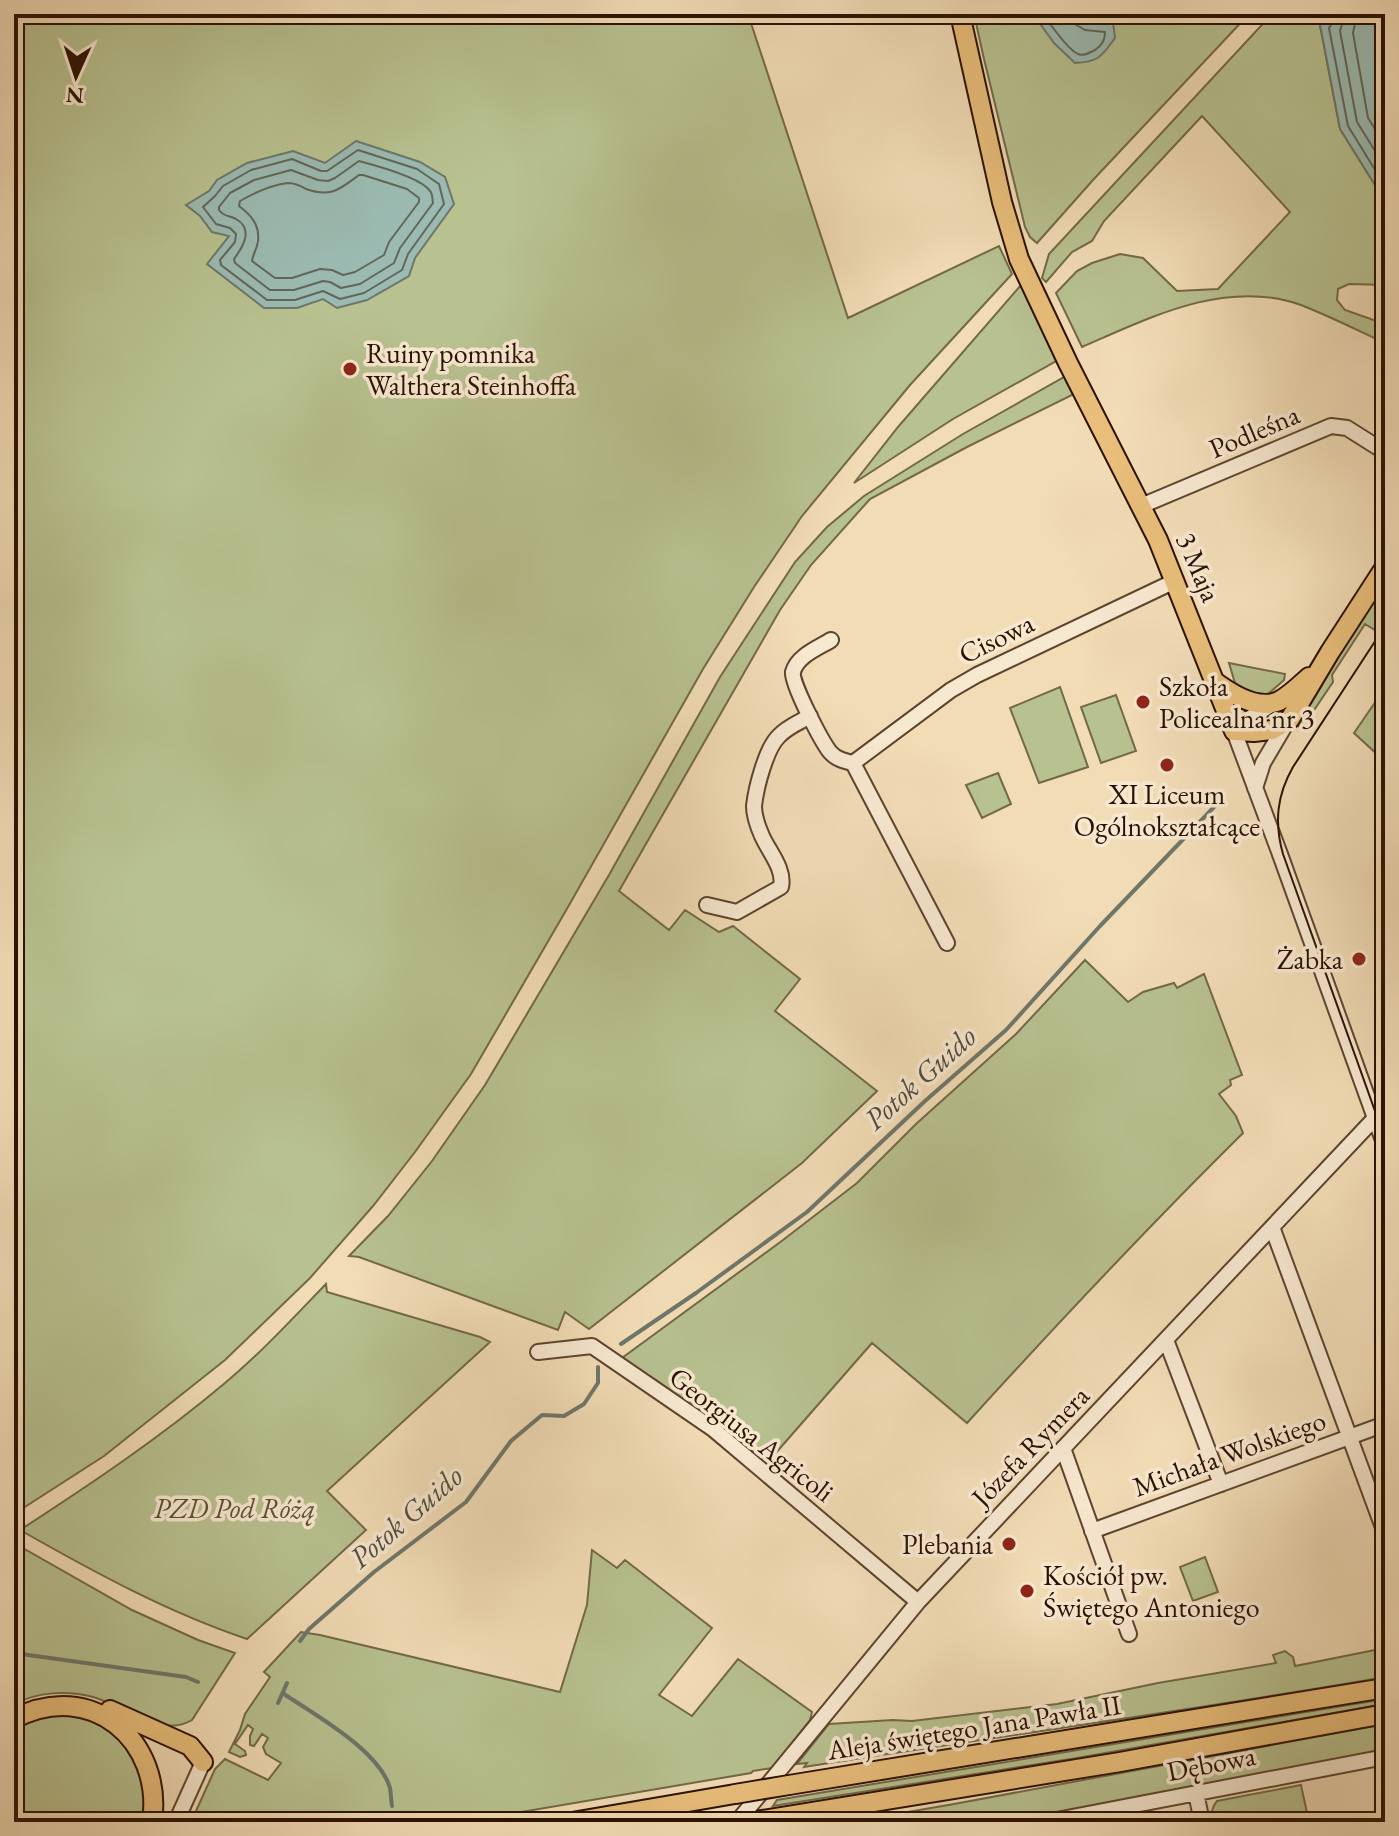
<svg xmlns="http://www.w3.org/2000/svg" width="1399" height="1836" font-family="'EB Garamond',serif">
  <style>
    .green { fill: #b8c190; stroke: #726948; stroke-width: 2 }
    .water { fill: #9bbbb2; stroke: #6e776b; stroke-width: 2 }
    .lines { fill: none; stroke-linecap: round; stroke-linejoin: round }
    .shore { stroke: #63665a; stroke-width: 2 }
    .stream { stroke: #6e776b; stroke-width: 4 }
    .minor-casing { stroke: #5d442e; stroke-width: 18 }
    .major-casing { stroke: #2b1101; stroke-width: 22 }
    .minor { stroke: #f7e8d0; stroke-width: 14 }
    .major { stroke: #e9be7b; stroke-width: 18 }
    .tram { stroke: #2b1101; stroke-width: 2 }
    .major-bridge-casing { stroke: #2b1101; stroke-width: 22; stroke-linecap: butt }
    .major-bridge { stroke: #e9be7b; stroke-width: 18 }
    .poi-dot { fill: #8f2418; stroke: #f7e8d0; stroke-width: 3 }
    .labels { text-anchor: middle; stroke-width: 7; stroke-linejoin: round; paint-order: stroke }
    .poi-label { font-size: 28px; fill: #2b1101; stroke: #f7e8d0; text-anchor: start }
    .street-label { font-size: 28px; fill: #2b1101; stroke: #f7e8d0 }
    .park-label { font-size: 28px; font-style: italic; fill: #5c4f33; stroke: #f7e8d0 }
    .water-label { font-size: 30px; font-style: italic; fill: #524c3f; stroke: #f7e8d0 }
  </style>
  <rect width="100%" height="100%" fill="#f2dcb6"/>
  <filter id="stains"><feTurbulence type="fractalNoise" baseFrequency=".0025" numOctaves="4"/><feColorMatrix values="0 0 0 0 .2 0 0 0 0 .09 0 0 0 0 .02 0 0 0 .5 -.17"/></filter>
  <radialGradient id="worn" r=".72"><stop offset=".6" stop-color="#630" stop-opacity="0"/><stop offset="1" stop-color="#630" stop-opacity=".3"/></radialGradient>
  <!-- green -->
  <path class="green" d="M14 14H748L848 318 999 246 1012 274 910 385 802 516 754 587 703 669 568 907 471 1074 415 1152 373 1206 310 1278 225 1360 104 1456 14 1514Z
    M974 14H1249L1093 180 1037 243 1030 237 1025 227 984 59Z
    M1272 14H1330L1320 25 1340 129 1385 201V285L1349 284 1338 289 1337 300 1345 310 1385 324V343C1357 330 1329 316 1301 305 1226 278 1149 318 1082 347L1056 293 1077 271 1092 263 1120 254 1143 258 1177 291 1218 289 1290 212 1202 116 1104 221 1092 241 1072 252 1046 282 1042 278 1049 254Z
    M1021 285 1058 360 953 419 854 483 898 427Z
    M1066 376 1074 394 967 447 870 499 811 565 780 610 619 891 669 930 685 910 719 932 733 926 800 979 775 1011 877 1091 802 1163 589 1329 565 1312 558 1330 359 1257 349 1256 388 1216 432 1161 485 1085 609 875 720 677 795 562 827 527 864 496 963 434Z
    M1385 581V631L1383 635 1365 624 1332 675 1333 682 1302 728 1292 723Z
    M1229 663 1285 674 1284 680 1267 695 1262 696 1250 693 1235 683Z
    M1060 687 1088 767 1039 783 1010 708Z
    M1385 688V754L1379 756 1354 733Z
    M1116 695 1136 751 1101 763 1081 707Z
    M998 773 1011 804 982 818 966 785Z
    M1085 960 1128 1002 1143 992 1174 983 1177 988 1204 974 1242 1075 1230 1080 1231 1085 1219 1094 1236 1116 1243 1133C1148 1227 1057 1324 967 1423L872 1343 767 1463 714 1421 622 1358 783 1240 857 1183 916 1124 1016 1034Z
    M326 1284 327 1292 480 1337 490 1342 327 1491 366 1530 247 1639C167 1612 94 1572 20 1530 91 1484 161 1437 225 1383 261 1353 293 1318 326 1284Z
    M14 1543 132 1610 198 1640 235 1653 192 1720C160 1739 124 1706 93 1697 67 1690 38 1692 14 1704Z
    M592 1550 617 1568 625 1560 712 1628 659 1695 692 1716 738 1659 812 1712 810 1720 772 1768 753 1771 751 1773 463 1822H191L215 1769 225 1759 268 1780 281 1763 266 1754 263 1747 268 1738 262 1734 254 1746 250 1745V1736L253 1729 248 1725 235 1744 245 1751 246 1755 240 1757 229 1752 240 1730 245 1714 270 1677 264 1672 301 1632 320 1635 560 1692 587 1605Z
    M1205 1557 1218 1592 1193 1601 1180 1567Z
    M1385 1648V1677C1192 1711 997 1736 804 1767L807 1763 797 1764 829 1724 893 1720 912 1721 1057 1704 1158 1683 1276 1663 1273 1655 1285 1651 1293 1657 1295 1666Z
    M1385 1699V1704L1077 1758 773 1806 777 1800Z
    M77 1713 117 1732 139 1770 145 1792 142 1822H14V1725L30 1717Z
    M1385 1724V1752L1016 1822H850L954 1804Z
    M1301 1785 1309 1822H1212C1211 1814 1211 1808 1217 1801Z"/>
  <!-- water -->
  <path class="water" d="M1033 14H1073L1087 22H1113L1115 38C1102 56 1099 62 1075 63L1054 43Z
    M1330 14H1385V201L1340 129 1320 25Z
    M356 141 420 162 445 177 454 204 415 258 409 276 367 300 337 308 323 299 297 308H264L207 264 229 236 212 232 200 216 186 205 209 191 217 180 247 163 293 151 325 163Z"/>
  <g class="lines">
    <!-- shore -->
    <path class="shore" d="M1043 14C1050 24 1068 50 1078 54 1083 56 1087 54 1091 52 1100 48 1105 41 1105 32L1085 30 1073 23 1070 14
      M1335 14 1334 20 1329 28 1348 126 1385 186
      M1345 14 1340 31 1357 122 1385 167
      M1357 14 1353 33 1368 118 1385 145
      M358 150 417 169 439 184 444 204 408 254 402 270 364 293 340 299 323 291 295 300H267L221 265 220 260 235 242 236 234 230 228 216 224 203 207 215 196 223 186 251 170 292 159 321 171H327Z
      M359 161C374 165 422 178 430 191 433 194 432 199 433 203L400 248 394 263 360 284 341 288 330 282 323 281 294 290H270L235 263 234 259C243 247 254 229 236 219 228 215 224 217 219 210V207L230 193 254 180 291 170 318 180 328 181 335 178Z
      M359 175H363L407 189 419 198V202L389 242 384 255 355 272 343 275 332 270 320 269 292 278H275L252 261C253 254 257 249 258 241 260 225 251 215 239 206L240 201C254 193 271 185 288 183 294 183 301 186 306 189 331 198 340 189 359 175Z"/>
    <!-- stream -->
    <path class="stream" d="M621 1344 696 1293 807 1212 925 1101 1006 1030 1100 926 1215 806
      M300 1641 309 1629 374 1572 466 1502 511 1441 542 1415 564 1416 584 1404 598 1383V1367
      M14 1653 186 1677 198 1682
      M284 1694C315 1715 379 1750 390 1788 391 1794 391 1800 392 1806
      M278 1703 287 1683"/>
    <defs>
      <path id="minor" d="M1141 506 1331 426 1347 428 1385 452
        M831 640C818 648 797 656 793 672 791 683 822 742 830 752 836 759 844 761 853 763L947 943
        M1274 703 1250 718 1234 731 1281 857 1385 1146
        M853 763 951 690 977 675 1175 581
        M1255 788 1263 763 1286 724
        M707 905 737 912 781 887C785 869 769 852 762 836 758 827 754 816 754 806 756 788 766 748 779 736 787 727 800 722 810 716
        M1272 1227 1385 1533
        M1166 1340 1221 1484
        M538 1352 592 1346 713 1429 918 1602
        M1063 1448 1129 1634
        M1092 1531 1385 1424
        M1196 1793 1202 1822
        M176 1822 203 1762
        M737 1822 918 1602 1375 1118
        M1046 1822 1385 1757"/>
      <path id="major" d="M960 14 1002 202 1019 259 1068 363 1158 540 1234 731 1254 732 1272 730 1290 719 1330 652 1385 567
        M1214 681C1230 693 1257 711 1279 701 1290 695 1300 685 1309 677
        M110 1710 190 1746 203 1762
        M14 1719C90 1678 164 1740 152 1822
        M789 1785 1385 1688
        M572 1822 735 1794
        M750 1822 1120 1762 1385 1714"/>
    </defs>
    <!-- minor casing -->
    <use href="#minor" class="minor-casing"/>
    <!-- major casing -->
    <use href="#major" class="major-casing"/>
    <!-- minor -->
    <use href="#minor" class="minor"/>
    <!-- major -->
    <use href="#major" class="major"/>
    <!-- tram -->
    <path class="tram" d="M1385 626 1293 767C1277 795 1274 822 1283 854L1385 1139"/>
    <defs>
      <path id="major-bridge" d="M735 1794 789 1785"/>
    </defs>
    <!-- major-bridge casing -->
    <use href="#major-bridge" class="major-bridge-casing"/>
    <!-- major-bridge -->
    <use href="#major-bridge" class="major-bridge"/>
  </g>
  <!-- markers -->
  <g class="poi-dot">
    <circle cx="350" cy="369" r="8"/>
    <circle cx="1143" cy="702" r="8"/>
    <circle cx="1167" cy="765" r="8"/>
    <circle cx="1359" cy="959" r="8"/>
    <circle cx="1009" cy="1544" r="8"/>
    <circle cx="1027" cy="1591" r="8"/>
  </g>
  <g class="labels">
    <!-- poi labels -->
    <g class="poi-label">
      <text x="366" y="363">Ruiny pomnika<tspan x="366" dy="32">Walthera Steinhoffa</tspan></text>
      <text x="1159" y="696">Szkoła<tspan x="1159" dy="32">Policealna nr 3</tspan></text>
      <text x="1167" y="804" text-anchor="middle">XI Liceum<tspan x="1167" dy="32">Ogólnokształcące</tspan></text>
      <text x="1343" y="969" text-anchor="end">Żabka</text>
      <text x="993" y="1554" text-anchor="end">Plebania</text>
      <text x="1043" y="1585">Kościół pw.<tspan x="1043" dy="32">Świętego Antoniego</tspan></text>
    </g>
    <!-- street labels -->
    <g class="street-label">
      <text transform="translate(1254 431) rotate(-23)" y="10">Podleśna</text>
      <text transform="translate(1199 567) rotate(67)" y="10">3 Maja</text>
      <text transform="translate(996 638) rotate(-26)" y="10">Cisowa</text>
      <text transform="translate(752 1434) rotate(38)" y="10">Georgiusa Agricoli</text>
      <text transform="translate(1030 1446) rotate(-46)" y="10">Józefa Rymera</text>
      <text transform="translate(1229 1453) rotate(-20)" y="10">Michała Wolskiego</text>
      <text transform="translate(974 1727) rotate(-9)" y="10">Aleja świętego Jana Pawła II</text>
      <text transform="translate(1211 1763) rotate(-11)" y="10">Dębowa</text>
    </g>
    <!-- park labels -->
    <g class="park-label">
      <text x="234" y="1518">PZD Pod Różą</text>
    </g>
    <!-- water labels -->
    <g class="water-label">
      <text transform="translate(920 1078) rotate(-42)" y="10">Potok Guido</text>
      <text transform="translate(406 1517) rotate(-41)" y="10">Potok Guido</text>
    </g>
  </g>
  <!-- margin -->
  <rect width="1399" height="1836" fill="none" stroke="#f2dcb6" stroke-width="48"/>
  <rect x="16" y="16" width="1367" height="1804" fill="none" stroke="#2b1101" stroke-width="4"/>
  <rect x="24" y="24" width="1351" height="1788" fill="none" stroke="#2b1101" stroke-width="2"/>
  <!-- north arrow -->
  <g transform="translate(76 76) rotate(183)" stroke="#f7e8d0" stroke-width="6" paint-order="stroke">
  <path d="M0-6L14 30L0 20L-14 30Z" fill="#2b1101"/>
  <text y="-12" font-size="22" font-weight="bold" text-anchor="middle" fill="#2b1101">N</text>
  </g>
  <rect width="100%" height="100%" filter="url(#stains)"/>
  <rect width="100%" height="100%" fill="url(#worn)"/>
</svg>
